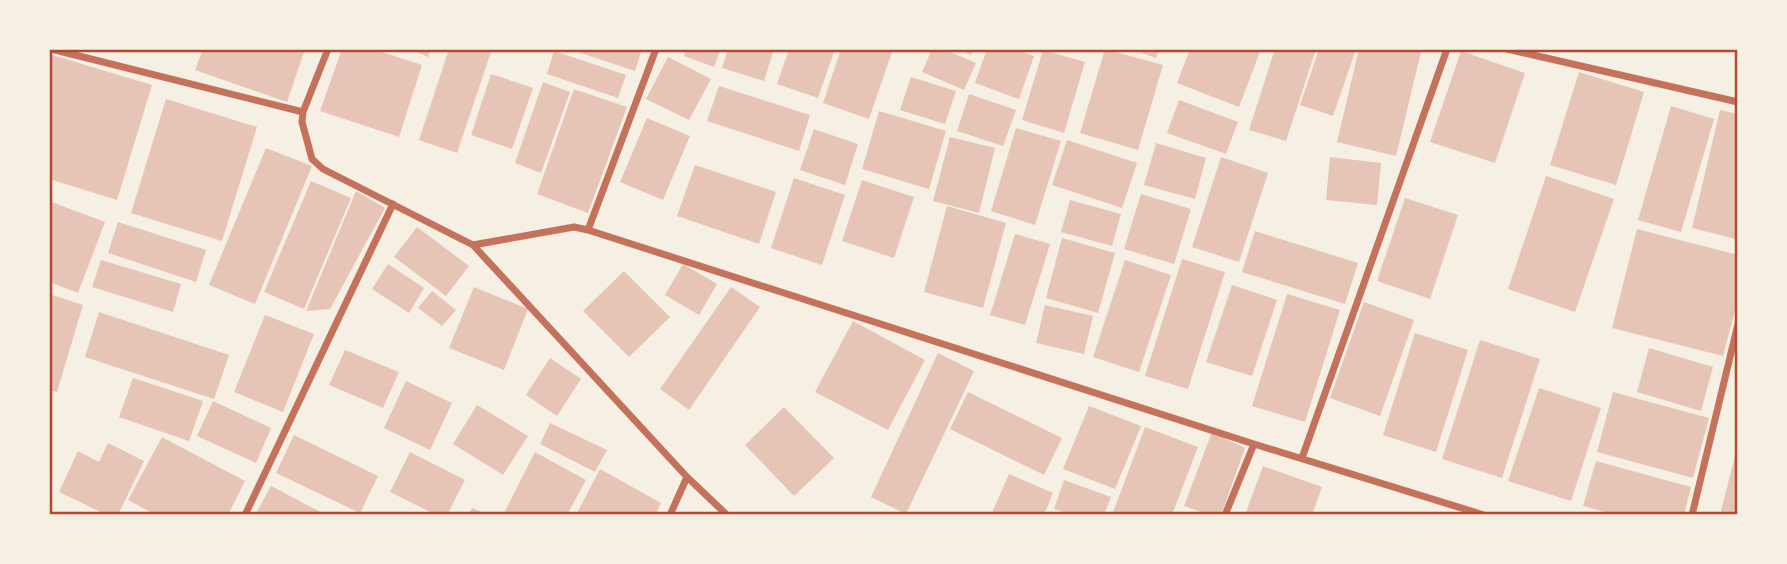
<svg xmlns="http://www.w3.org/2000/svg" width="1787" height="564" font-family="Raleway,sans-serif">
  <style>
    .building { fill: #e6c5b7 }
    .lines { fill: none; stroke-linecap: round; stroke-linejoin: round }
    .minor { stroke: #c5725c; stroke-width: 7 }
    .neatline { fill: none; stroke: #b5482f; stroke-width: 2.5 }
  </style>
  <rect width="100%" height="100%" fill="#f6efe4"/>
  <!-- building -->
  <path class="building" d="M203 49H305L287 102 195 70Z
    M342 49H373L422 65 399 137 320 111Z
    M410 49H431L428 57Z
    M449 49H492L457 153 419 140Z
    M569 49H642L635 71Z
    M687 49H721L714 67 684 56Z
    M728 49H774L764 81 722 68Z
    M789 49H835L818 98 777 84Z
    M841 49H893L869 119 823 103Z
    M932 49H943L976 63 964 90 922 72Z
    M957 49H973L971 55Z
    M987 49H1015L1034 56 1019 99 975 83Z
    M1105 49 1163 65 1138 150 1080 133Z
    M1131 49H1159L1156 58Z
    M1190 49H1261L1239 107 1177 83Z
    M1275 49H1316L1286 141 1249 130Z
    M1319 49H1356L1333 116 1300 105Z
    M1359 49H1410L1421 52 1396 156 1337 142Z
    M1043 50 1085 62 1064 133 1022 120Z
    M554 51 626 75 618 98 547 74Z
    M1461 51 1525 73 1495 163 1430 142Z
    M49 54 152 85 117 200 49 179Z
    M668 57 711 79 689 120 646 99Z
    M1579 72 1644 92 1616 185 1550 165Z
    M491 74 533 88 512 149 471 135Z
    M911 77 956 91 945 124 900 110Z
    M543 82 570 92 541 173 515 163Z
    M719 86 810 115 799 151 707 121Z
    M574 89 627 107 588 213 537 194Z
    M969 94 1016 110 1003 146 957 131Z
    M166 99 257 127 222 241 131 213Z
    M1179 100 1238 122 1226 154 1167 133Z
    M1671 106 1714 119 1681 232 1638 220Z
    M1720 110 1738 114V232L1736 239 1692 228Z
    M879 111 946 131 929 189 862 169Z
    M647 118 690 136 663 200 620 182Z
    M1016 128 1061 141 1035 225 991 211Z
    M814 129 858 144 845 185 800 170Z
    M950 137 995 148 979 213 933 201Z
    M1067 140 1137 163 1122 208 1052 185Z
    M1156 143 1206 158 1195 199 1144 185Z
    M266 148 312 166 255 304 209 285Z
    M1221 157 1268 173 1239 262 1192 247Z
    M1330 157 1381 163 1377 205 1326 200Z
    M695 165 776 192 759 244 677 216Z
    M1546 176 1614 199 1575 312 1508 289Z
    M794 178 845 195 822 265 771 248Z
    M862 180 914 197 894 258 842 241Z
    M311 181 351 198 304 309 264 292Z
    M356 191 385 208 330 309 306 311Z
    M1141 194 1191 209 1174 264 1124 249Z
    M1405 198 1458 215 1430 299 1377 281Z
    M1070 200 1121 214 1112 246 1061 232Z
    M49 201 105 222 78 293 49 282Z
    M947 206 1006 223 983 308 924 292Z
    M118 222 206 250 196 282 108 253Z
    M417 227 469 266 446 296 394 257Z
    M1637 229 1738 255V299L1723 356 1612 328Z
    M1255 231 1358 263 1345 304 1242 272Z
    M1015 234 1050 244 1025 325 990 315Z
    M1062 238 1115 253 1098 313 1046 298Z
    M1182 259 1225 272 1188 389 1145 376Z
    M101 260 181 284 173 312 92 287Z
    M1125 260 1171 275 1139 372 1093 357Z
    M388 264 424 288 409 313 372 289Z
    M683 264 717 284 699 315 665 295Z
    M624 271 670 317 629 357 583 311Z
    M1232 285 1277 300 1252 376 1206 362Z
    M474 287 528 309 504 370 449 348Z
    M731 287 760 307 689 410 660 389Z
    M432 291 456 310 442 326 418 308Z
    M49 294 83 305 57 392 49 390Z
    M1287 294 1340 310 1305 422 1252 406Z
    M1364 302 1414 320 1380 416 1330 398Z
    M1045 305 1093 316 1084 354 1036 343Z
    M99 312 229 355 214 399 85 357Z
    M265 315 314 334 283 412 234 392Z
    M853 321 925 360 888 430 815 392Z
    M1415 333 1468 350 1436 452 1383 435Z
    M1480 340 1540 359 1502 478 1442 459Z
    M1649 348 1713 367 1701 411 1637 392Z
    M345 350 399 372 383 408 329 385Z
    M938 353 974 371 906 514 871 497Z
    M550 358 581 379 557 416 526 395Z
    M133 378 203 401 189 441 119 417Z
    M406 381 452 403 430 450 384 428Z
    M1539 388 1601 408 1571 501 1508 481Z
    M968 392 1062 438 1044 475 950 429Z
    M1613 392 1709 418 1693 478 1597 452Z
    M213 401 271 428 256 463 197 436Z
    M477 405 528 436 503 475 453 444Z
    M1089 406 1141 426 1115 489 1063 469Z
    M784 407 834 458 794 496 745 445Z
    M550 423 607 450 595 472 540 444Z
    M1145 427 1198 447 1172 515H1112Z
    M1212 432 1245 448 1221 515H1210L1184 506Z
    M294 435 378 476 360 513 276 473Z
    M162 437 245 481 228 515H156L128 500Z
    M108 443 144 461 118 515H107L59 492 78 451 99 462Z
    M1737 448 1738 515H1720Z
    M410 452 465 480 447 515H436L390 492Z
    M535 452 586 480 567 515H508L504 513Z
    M1596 461 1691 487 1684 515H1616L1583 506Z
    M1263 466 1322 487 1312 515H1245Z
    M600 469 661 503 655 515H576Z
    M1009 474 1053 493 1044 515H991Z
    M1064 480 1111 497 1104 515H1072L1054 509Z
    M271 486 326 515H255Z
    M472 508 489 515H468Z"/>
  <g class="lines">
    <!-- minor -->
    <path class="minor" d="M51 49 303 112
      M328 49 303 112 302 122 312 159 323 169 473 245 687 477 727 515
      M1507 49 1738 102
      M588 230 656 49
      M473 245 574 227 588 230 1254 444 1484 515
      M1302 458 1447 49
      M245 515 393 204
      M670 515 687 477
      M1225 515 1254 444
      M1692 515 1738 324"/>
  </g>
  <!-- border -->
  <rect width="1787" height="564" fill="none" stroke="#f6efe4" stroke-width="102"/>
  <rect x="51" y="51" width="1685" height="462" class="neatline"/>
</svg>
